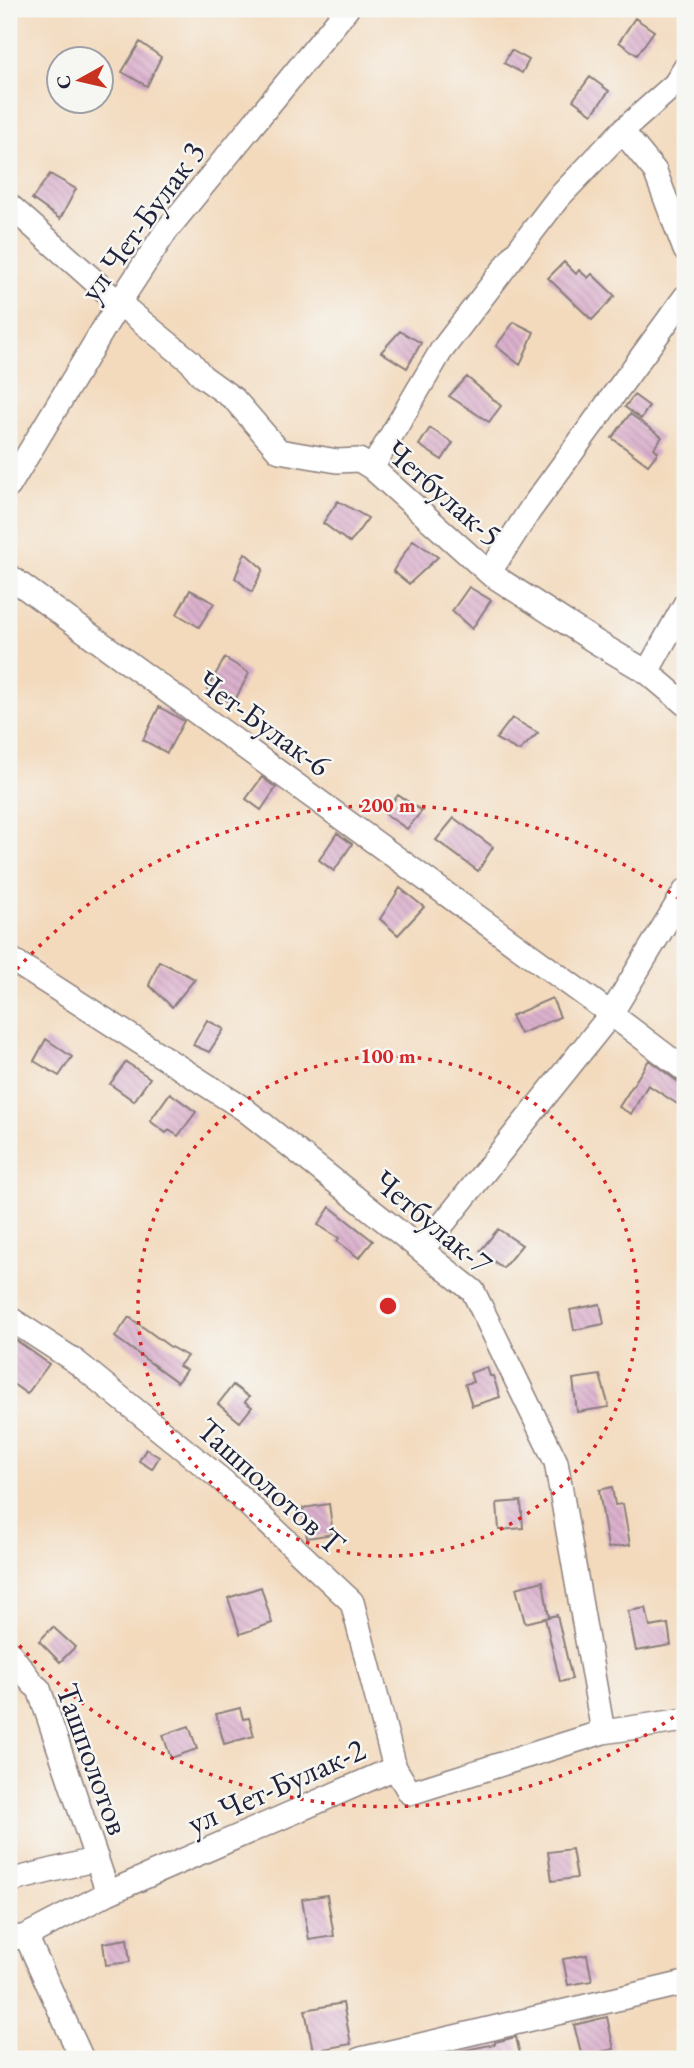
<svg xmlns="http://www.w3.org/2000/svg" width="694" height="2068" font-family="'EB Garamond',serif">
  <style>
    .building { fill: url(#building-back-hatch) }
    .lines { fill: none; stroke-linecap: round; stroke-linejoin: round }
    .minor-casing { stroke: #8a7e7c; stroke-width: 26 }
    .minor { stroke: #fff; stroke-width: 23 }
    .ring { fill: none; stroke: #d62828; stroke-width: 3.5; stroke-dasharray: 3.5 7 }
    .labels { text-anchor: middle; stroke-width: 5; stroke-linejoin: round; paint-order: stroke }
    .street-label { font-size: 32px; fill: #22223b; stroke: #f6f6f2 }
    .centre { fill: #d62828; stroke: #f6f6f2; stroke-width: 3.5 }
    .ring-label { font-size: 21px; text-anchor: middle; font-weight: bold; fill: #d62828; stroke: #f6f6f2; stroke-width: 5; stroke-linejoin: round; paint-order: stroke }
  </style>
  <defs>
    <pattern id="building-back-hatch" width="6" height="6" patternUnits="userSpaceOnUse" patternTransform="scale(1.75)"><rect width="6" height="6" fill="#dbb1cd"/><path d="M-1 5l2 2M0 0l6 6M5-1l2 2" fill="none" stroke="#bc98b1"/></pattern>
  </defs>
  <rect width="100%" height="100%" fill="#f6f6f2"/>
  <filter id="ink" filterUnits="userSpaceOnUse"><feTurbulence type="fractalNoise" baseFrequency=".0143" numOctaves="2"/><feDisplacementMap in="SourceGraphic" scale="14" xChannelSelector="R" yChannelSelector="G"/><feConvolveMatrix kernelMatrix="1 2 1 2 8 2 1 2 1" color-interpolation-filters="sRGB"/></filter>
  <filter id="wash" filterUnits="userSpaceOnUse"><feTurbulence type="fractalNoise" baseFrequency=".00686" numOctaves="4" result="noise"/><feDisplacementMap in="SourceGraphic" scale="28" xChannelSelector="R" yChannelSelector="G"/><feGaussianBlur stdDeviation="1.57" result="paint"/><feColorMatrix in="noise" values="0 0 0 0 0 0 0 0 0 0 0 0 0 0 0 0 0 1.4 0 .05"/><feComposite in="paint" operator="in"/></filter>
  <g filter="url(#wash)">
    <rect width="100%" height="100%" fill="#f3dabd"/>
    <g id="blocks">
      <!-- building -->
      <path class="building" d="M635 18 654 31 637 55 619 42Z
        M140 42 161 57 147 86 122 72Z
        M511 50 529 60 522 73 504 63Z
        M590 77 609 91 592 114 573 100Z
        M50 174 76 189 60 219 32 199Z
        M564 262 576 274 579 270 588 278 592 274 615 296 592 320 548 278Z
        M514 322 534 332 520 365 496 346Z
        M400 331 421 343 407 368 381 352Z
        M467 377 501 406 489 422 449 396Z
        M634 395 649 406 641 419 625 407Z
        M630 414 662 437 654 448 658 452 648 465 612 438Z
        M430 428 453 443 442 460 419 445Z
        M338 501 368 518 350 543 323 523Z
        M413 540 438 557 409 584 393 571Z
        M245 553 263 569 252 592 235 578Z
        M469 587 491 600 472 629 452 611Z
        M190 590 214 603 199 627 177 614Z
        M225 658 249 673 233 704 207 689Z
        M159 707 184 721 167 753 143 740Z
        M512 718 538 733 519 751 496 739Z
        M262 777 276 788 261 810 246 799Z
        M398 795 422 811 407 829 384 813Z
        M454 818 493 847 478 871 436 840Z
        M337 833 352 844 334 871 319 860Z
        M400 888 424 907 398 935 380 919Z
        M159 961 195 979 172 1007 149 985Z
        M552 998 560 1017 520 1034 511 1016Z
        M207 1020 224 1029 209 1052 193 1045Z
        M46 1039 72 1057 59 1076 34 1061Z
        M649 1060 677 1081 685 1084V1109L648 1085 631 1114 619 1107Z
        M126 1062 150 1078 134 1101 110 1084Z
        M170 1093 196 1112 178 1136 169 1130 166 1133 150 1121Z
        M330 1207 373 1241 359 1258 337 1241 339 1238 318 1225Z
        M498 1229 522 1245 503 1268 480 1251Z
        M600 1304 604 1324 574 1330 570 1310Z
        M129 1317 169 1346 187 1356 179 1366 186 1370 177 1382 115 1337Z
        M9 1335 49 1364 27 1394 9 1381Z
        M487 1367 490 1376H493L500 1397 472 1406 465 1384 473 1382 470 1373Z
        M600 1375 609 1407 577 1412 573 1379Z
        M233 1385 249 1397 245 1402 252 1407 240 1422 218 1404Z
        M146 1449 159 1457 152 1469 139 1461Z
        M612 1487 615 1505 623 1504 630 1545 608 1548 599 1490Z
        M521 1501 523 1528 499 1530 497 1503Z
        M329 1504 333 1534 307 1538 303 1508Z
        M543 1581 549 1617 525 1623 516 1588Z
        M261 1587 272 1623 240 1634 228 1598Z
        M646 1608 650 1627 668 1624 671 1645 636 1651 628 1611Z
        M557 1615 572 1679 560 1682 545 1618Z
        M53 1627 75 1647 60 1662 39 1641Z
        M240 1708 243 1719 249 1718 254 1736 224 1744 216 1714Z
        M189 1726 197 1749 171 1758 163 1735Z
        M572 1849 577 1878 552 1881 548 1852Z
        M327 1895 334 1936 309 1940 302 1899Z
        M127 1939 130 1962 106 1965 103 1943Z
        M587 1955 592 1981 568 1985 563 1959Z
        M343 2003 351 2044 313 2051 305 2010Z
        M607 2017 614 2049 582 2056 574 2025Z
        M516 2037 521 2059H452L451 2053 495 2044V2042Z"/>
    </g>
  </g>
  <g filter="url(#ink)">
    <use href="#blocks" fill-opacity="0" stroke="#8a7e7c" stroke-width="2"/>
    <g class="lines">
      <defs>
        <path id="minor" d="M622 131 655 171 685 250
          M9 205 119 303 190 361 202 376 234 399 279 451 337 461 359 460 372 468 489 573 596 642 647 672 685 704
          M372 468 441 351 558 198 622 131 675 84 685 68
          M9 486 119 303 166 231 347 9
          M489 573 530 510 685 297
          M9 576 611 1014 685 1070
          M647 672 685 604
          M9 958 244 1109 473 1291 556 1462 603 1732
          M422 1250 611 1014 685 891
          M9 1318 75 1361 223 1481 352 1602 395 1768
          M9 1652 33 1684 39 1689 108 1893
          M9 1881 97 1859
          M26 1936 82 2059
          M9 1939 26 1936 108 1893 395 1768 410 1793 603 1732 685 1720
          M361 2059 685 1983"/>
      </defs>
      <!-- minor casing -->
      <use href="#minor" class="minor-casing"/>
      <!-- minor -->
      <use href="#minor" class="minor"/>
    </g>
  </g>
  <!-- distance rings -->
  <g class="ring">
    <circle cx="388" cy="1306" r="250"/>
    <path d="M682 1711A501 501 0 0 1 10 1635M10 977A501 501 0 0 1 682 901"/>
  </g>
  <g class="labels">
    <!-- street labels -->
    <g class="street-label">
      <text transform="translate(142 221) rotate(-54)" y="11">ул Чет-Булак 3</text>
      <text transform="translate(444 493) rotate(41)" y="11">Четбулак-5</text>
      <text transform="translate(264 723) rotate(36)" y="11">Чет-Булак-6</text>
      <text transform="translate(433 1222) rotate(40)" y="11">Четбулак-7</text>
      <text transform="translate(271 1486) rotate(42)" y="11">Ташполотов Т</text>
      <text transform="translate(93 1759) rotate(70)" y="11">Ташполотов</text>
      <text transform="translate(276 1786) rotate(-24)" y="11">ул Чет-Булак-2</text>
    </g>
  </g>
  <circle cx="388" cy="1306" r="10" class="centre"/>
  <g class="ring-label">
    <text x="388" y="812">200 m</text>
    <text x="388" y="1063">100 m</text>
  </g>
  <!-- margin -->
  <rect width="694" height="2068" fill="none" stroke="#f6f6f2" stroke-width="35"/>
  <!-- north arrow -->
  <g transform="translate(80 80) rotate(262)"><circle r="33" fill="#f6f6f2" stroke="#a1a1a9" stroke-width="2"/>
  <path d="M0-5L12 26L0 18L-12 26Z" fill="#c8321e"/>
  <text y="-10" font-size="19" font-weight="bold" text-anchor="middle" fill="#22223b">С</text>
  </g>
</svg>
